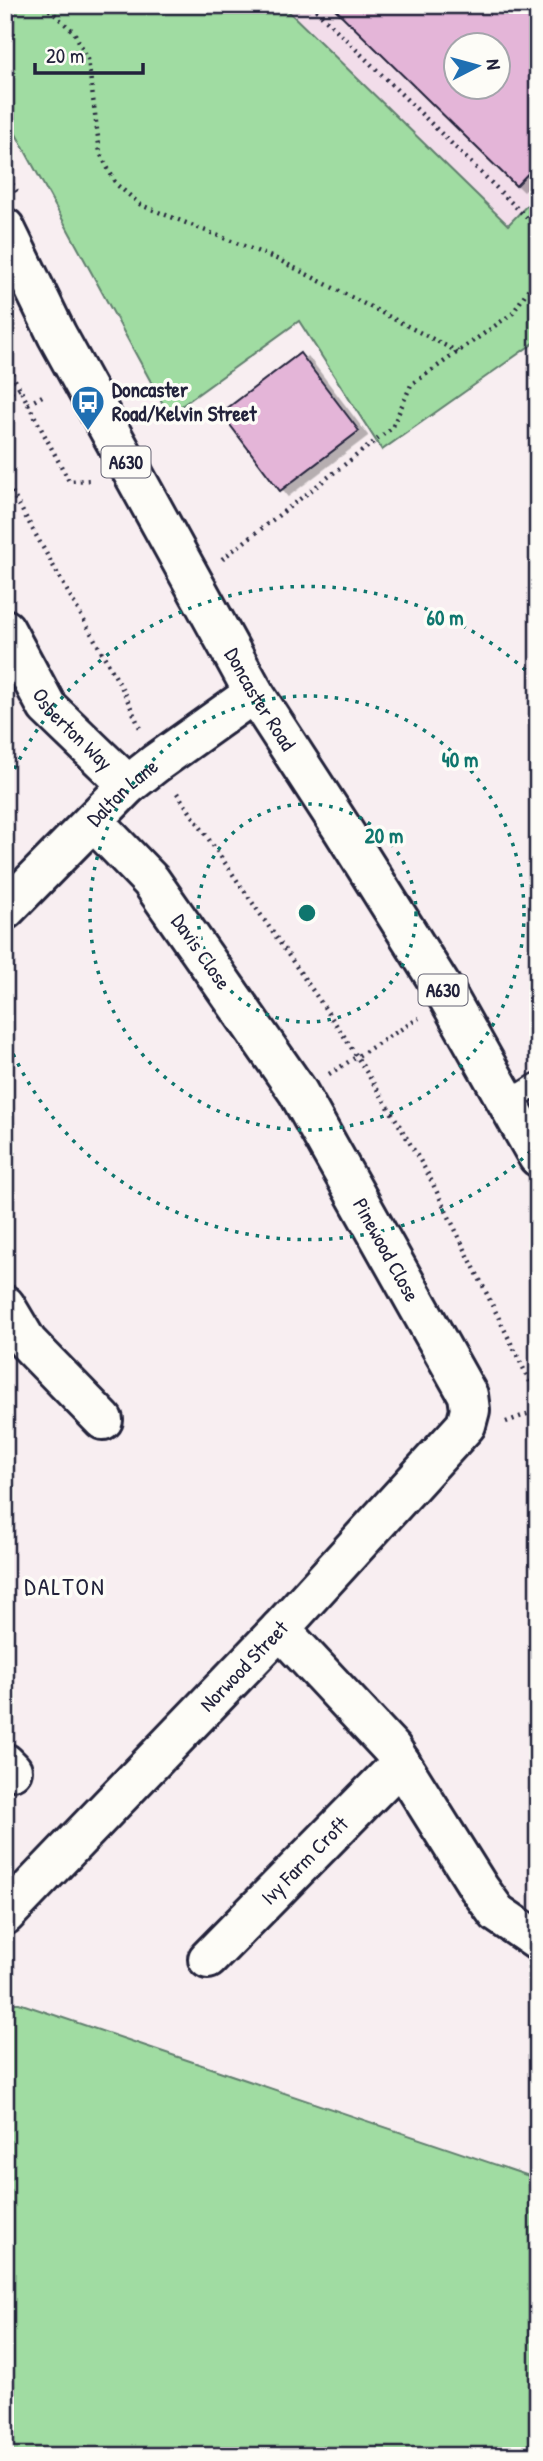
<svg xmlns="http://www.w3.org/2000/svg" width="543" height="2461" font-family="'Patrick Hand',sans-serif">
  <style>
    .built { fill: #f2ddea; fill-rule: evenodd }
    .green { fill: #a0dca2; stroke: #617f6e; stroke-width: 2 }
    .building { fill: #e4b5d8; stroke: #22223b; stroke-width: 2; fill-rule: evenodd; filter: url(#shadow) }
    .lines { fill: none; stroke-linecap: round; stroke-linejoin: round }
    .service-casing { stroke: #22223b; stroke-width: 26 }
    .minor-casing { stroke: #22223b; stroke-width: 44 }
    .tertiary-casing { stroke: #22223b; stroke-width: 44 }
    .primary-casing { stroke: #22223b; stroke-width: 44 }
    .path { stroke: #22223b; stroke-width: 4.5; stroke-dasharray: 2 5; stroke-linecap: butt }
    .service { stroke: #fdfcf7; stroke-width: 21 }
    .minor { stroke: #fdfcf7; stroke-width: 38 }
    .tertiary { stroke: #fdfcf7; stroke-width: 38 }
    .primary { stroke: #fdfcf7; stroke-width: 38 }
    .ring { fill: none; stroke: #0f766e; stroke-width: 3.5; stroke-dasharray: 3.5 7 }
    .labels { text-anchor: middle; stroke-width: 7; stroke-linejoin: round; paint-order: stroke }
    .shield { fill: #fdfcf7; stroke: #646373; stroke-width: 2 }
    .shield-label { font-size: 19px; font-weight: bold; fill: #22223b }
    .poi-label { font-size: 21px; font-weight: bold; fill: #22223b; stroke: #fdfcf7; text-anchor: start }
    .street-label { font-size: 21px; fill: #22223b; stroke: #fdfcf7 }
    .quarter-label { font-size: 24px; letter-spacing: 2px; fill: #22223b; stroke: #fdfcf7 }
    .centre { fill: #0f766e; stroke: #fdfcf7; stroke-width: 3.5 }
    .ring-label { font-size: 21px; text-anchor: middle; font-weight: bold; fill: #0f766e; stroke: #fdfcf7; stroke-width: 7; stroke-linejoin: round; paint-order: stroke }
  </style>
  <defs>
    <filter id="shadow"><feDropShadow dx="8" dy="4.5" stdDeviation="0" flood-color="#0004"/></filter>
  </defs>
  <rect width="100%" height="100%" fill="#f8eef1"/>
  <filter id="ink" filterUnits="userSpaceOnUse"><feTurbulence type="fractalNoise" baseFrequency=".0143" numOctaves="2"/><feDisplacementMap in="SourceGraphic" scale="14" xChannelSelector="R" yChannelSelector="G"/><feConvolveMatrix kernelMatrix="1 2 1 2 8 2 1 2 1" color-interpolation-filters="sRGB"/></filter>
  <g filter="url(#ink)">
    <!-- built -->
    <path class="built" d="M282 5H538V194L508 225ZM456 46H498V88H456Z"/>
    <!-- green -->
    <path class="green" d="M5 5H282L508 225 538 194V340L382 450 299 321 169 415 5 114Z
      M5 2003H19L538 2179V2456H5Z"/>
    <!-- building -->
    <path class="building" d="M331 5H538V163L516 186ZM456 46H498V88H456Z
      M300 353 359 431 280 491 221 413Z"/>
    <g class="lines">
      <defs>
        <path id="service" d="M509 1102 538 1084"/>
        <g id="minor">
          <path id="s1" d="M5 629 47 707 128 785"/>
          <path d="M5 1305 27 1342 103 1420"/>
          <path d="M280 1629 392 1749 479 1888 497 1913 538 1941"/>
          <path d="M5 1763 12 1770"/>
          <path id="s2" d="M5 1915 280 1629 466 1425 470 1410 468 1395 298 1092 151 881 93 821"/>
          <path id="s3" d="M208 1959 401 1763"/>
        </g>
        <g id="tertiary">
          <path id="s4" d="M5 910 128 785 156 763 254 693"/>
        </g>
        <g id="primary">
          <path id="s5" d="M5 228 57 335 254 693 341 827 449 999 538 1157"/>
        </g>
      </defs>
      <!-- service casing -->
      <use href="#service" class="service-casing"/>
      <!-- minor casing -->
      <use href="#minor" class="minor-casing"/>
      <!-- tertiary casing -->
      <use href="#tertiary" class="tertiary-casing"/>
      <!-- primary casing -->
      <use href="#primary" class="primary-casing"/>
      <!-- path -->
      <path class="path" d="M44 5 74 32 88 59 100 153 116 184 141 205 279 260 458 352
        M311 5 529 220 538 210
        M5 172 17 192
        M5 361 28 404 46 394
        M5 395 21 387
        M28 404 69 481 93 480
        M5 480 123 690 140 728
        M222 559 392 428 411 385 513 313 538 274
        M177 793 344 1036 395 1118 428 1174 538 1398
        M329 1074 419 1018
        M506 1422 538 1410"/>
      <!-- service -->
      <use href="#service" class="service"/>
      <!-- minor -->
      <use href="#minor" class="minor"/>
      <!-- tertiary -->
      <use href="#tertiary" class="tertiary"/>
      <!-- primary -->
      <use href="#primary" class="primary"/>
    </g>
  </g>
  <!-- distance rings -->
  <g class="ring">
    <circle cx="307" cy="913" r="109"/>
    <circle cx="307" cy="913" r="217"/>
    <path d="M538 1144A326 326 0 0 1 6 1038M6 788A326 326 0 0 1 538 682"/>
  </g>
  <!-- icons -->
  <defs>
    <symbol id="bus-pin" viewBox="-11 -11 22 30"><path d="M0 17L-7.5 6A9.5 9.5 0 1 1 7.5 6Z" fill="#1f6fb2" stroke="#fdfcf7"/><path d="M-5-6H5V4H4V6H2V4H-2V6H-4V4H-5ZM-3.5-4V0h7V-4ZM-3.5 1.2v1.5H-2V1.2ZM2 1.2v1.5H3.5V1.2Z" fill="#fff"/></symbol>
  </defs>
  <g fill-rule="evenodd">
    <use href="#bus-pin" x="69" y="383" width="38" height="52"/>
  </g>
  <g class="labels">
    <!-- shield labels -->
    <g class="shield">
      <rect x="101.5" y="446.5" width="49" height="31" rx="5"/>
      <rect x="418.5" y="974.5" width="49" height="31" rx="5"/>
    </g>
    <g class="shield-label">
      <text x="126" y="469">A630</text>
      <text x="443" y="997">A630</text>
    </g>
    <!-- poi labels -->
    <g class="poi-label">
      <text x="112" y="397">Doncaster<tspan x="112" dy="24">Road/Kelvin Street</tspan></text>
    </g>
    <!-- street labels -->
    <g class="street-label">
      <text dy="7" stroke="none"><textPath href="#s5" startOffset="536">Doncaster Road</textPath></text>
      <text dy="7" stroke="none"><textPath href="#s1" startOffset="122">Osberton Way</textPath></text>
      <text dy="7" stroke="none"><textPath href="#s4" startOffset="166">Dalton Lane</textPath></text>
      <text transform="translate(201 952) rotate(55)" y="7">Davis Close</text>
      <text transform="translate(386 1250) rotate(61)" y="7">Pinewood Close</text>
      <text dy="7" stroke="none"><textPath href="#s2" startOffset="345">Norwood Street</textPath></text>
      <text dy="7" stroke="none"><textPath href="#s3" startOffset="138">Ivy Farm Croft</textPath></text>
    </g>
    <!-- quarter labels -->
    <g class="quarter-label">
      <text x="65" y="1595">DALTON</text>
    </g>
  </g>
  <circle cx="307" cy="913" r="10" class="centre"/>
  <g class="ring-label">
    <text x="445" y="625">60 m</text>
    <text x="460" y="767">40 m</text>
    <text x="384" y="843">20 m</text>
  </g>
  <!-- margin -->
  <rect width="543" height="2461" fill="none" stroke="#fdfcf7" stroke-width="28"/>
  <rect x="14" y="14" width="515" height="2433" fill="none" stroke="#22223b" stroke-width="2.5" filter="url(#ink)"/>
  <!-- north arrow -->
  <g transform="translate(477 66) rotate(84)"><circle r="33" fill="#fdfcf7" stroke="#a5a5ac" stroke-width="2"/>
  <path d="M0-5L12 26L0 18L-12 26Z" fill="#1f6fb2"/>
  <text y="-10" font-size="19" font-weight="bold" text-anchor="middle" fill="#22223b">N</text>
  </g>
  <!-- scale -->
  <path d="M35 63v10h108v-10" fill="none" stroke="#22223b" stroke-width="3.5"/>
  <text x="46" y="63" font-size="21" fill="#22223b" stroke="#fdfcf7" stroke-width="5" paint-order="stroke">20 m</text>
</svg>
